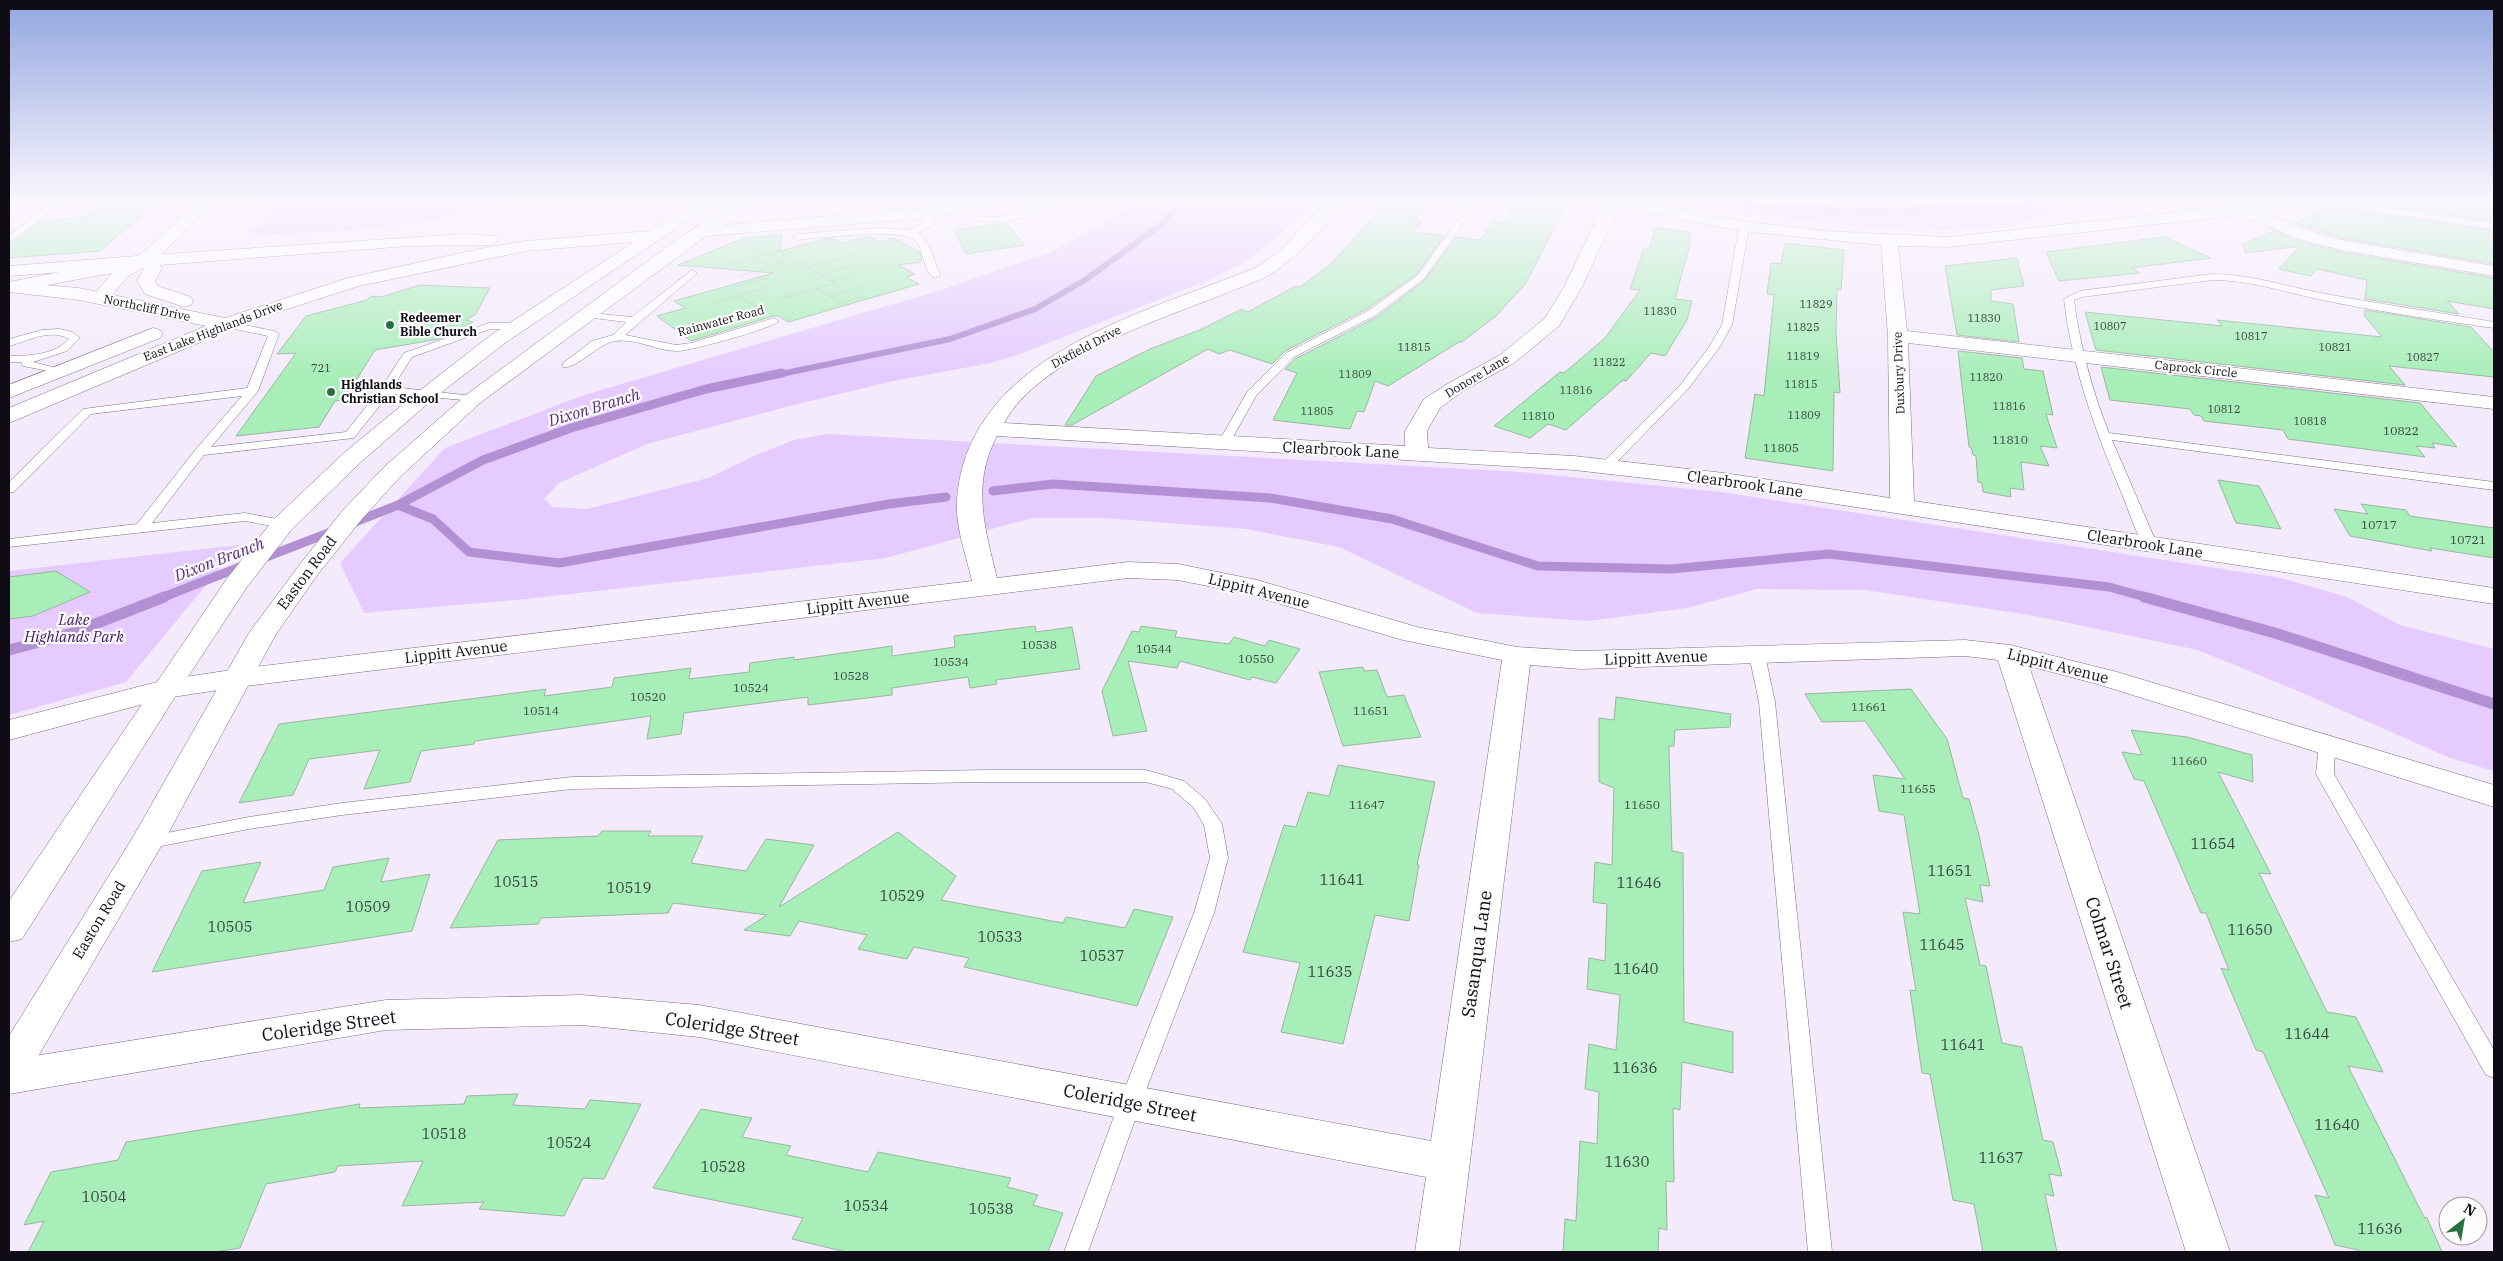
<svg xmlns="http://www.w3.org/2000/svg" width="2503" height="1261" font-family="'IBM Plex Serif',serif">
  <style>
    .green { fill: #e5cbff }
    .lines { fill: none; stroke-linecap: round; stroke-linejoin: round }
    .stream-far2 { stroke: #b290d3; stroke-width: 6 }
    .stream-far1 { stroke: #b290d3; stroke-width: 9 }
    .stream { stroke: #b290d3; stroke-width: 11 }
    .building { fill: #a8eeb8; stroke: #9bb4a0 }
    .lane-casing { stroke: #786c84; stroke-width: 1 }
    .street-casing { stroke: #786c84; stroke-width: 1 }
    .secondary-casing { stroke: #786c84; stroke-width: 1 }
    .path { stroke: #a099a7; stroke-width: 2; stroke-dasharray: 0.5 2.5; stroke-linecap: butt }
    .lane { fill: #fff; fill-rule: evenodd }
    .street { fill: #fff; fill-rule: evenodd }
    .secondary { fill: #fff; fill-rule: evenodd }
    .poi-dot { fill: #277140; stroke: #fcfcfc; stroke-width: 2 }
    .labels { text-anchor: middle; stroke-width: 4.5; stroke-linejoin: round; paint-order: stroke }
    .far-number-label { font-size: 11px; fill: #36443e }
    .far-street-label { font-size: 12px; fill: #100c15; stroke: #fcfcfc }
    .far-poi-label { font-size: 12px; font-weight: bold; fill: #100c15; stroke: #fcfcfc; text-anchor: start }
    .number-label { font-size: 12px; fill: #36443e }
    .street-label { font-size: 15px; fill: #100c15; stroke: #fcfcfc }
    .park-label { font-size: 15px; font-style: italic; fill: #411261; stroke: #fcfcfc }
    .near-number-label { font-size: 15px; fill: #36443e }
    .water-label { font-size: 16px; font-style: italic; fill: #582c7b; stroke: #fcfcfc }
    .near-street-label { font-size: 18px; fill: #100c15; stroke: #fcfcfc }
  </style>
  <rect width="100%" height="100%" fill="#f3ebfc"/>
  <!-- green -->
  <path class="green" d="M278 202H496C420 231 341 230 260 235L251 233Z
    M1136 202H1311L1306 211 1273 241 1242 264 1199 284 1017 355 991 363 893 381 790 406 647 444 559 483 544 499 553 507 587 509 708 478 756 455 794 440 828 434 1521 472 1721 492 2281 578 2347 597 2400 625 2494 649V771L2450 758 2298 691 2198 650 2035 616 1866 590 1757 589 1687 608 1588 621 1477 613 1339 547 1246 529 1104 518H1032L886 558 526 599 364 613 340 563 445 448 581 396 944 289 1048 253 1104 224Z
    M1681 202H2156L2104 204 2054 213 2010 225 1947 230 1876 228 1782 218Z
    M239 545 126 682 9 715V571Z"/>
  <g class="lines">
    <!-- stream-far2 -->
    <path class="stream-far2" d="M1733 202C1840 216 1946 210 2054 202
      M776 375 950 339 1035 309 1085 280 1162 224 1181 202"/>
    <!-- stream-far1 -->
    <path class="stream-far1" d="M993 491 1053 484 1270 498 1392 519 1538 566 1671 569 1829 554 2109 587 2149 598
      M398 505 433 519 469 552 559 563 889 504 946 497
      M350 524 398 505 483 460 571 428 706 389 782 373
      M261 559 336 530
      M161 598 245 565"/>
    <!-- stream -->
    <path class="stream" d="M2144 597 2275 633 2494 704
      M9 650 69 634 164 597"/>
  </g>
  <!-- building -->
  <path class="building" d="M104 202H157L100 251 9 258V245L41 221 86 217Z
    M1387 202H1429L1415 220 1422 221 1413 232 1444 236 1417 274 1367 309 1285 351 1272 364 1230 350 1219 354 1208 349 1072 425H1065L1096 376 1150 349 1202 329 1242 309 1248 312 1296 286 1300 287 1329 266Z
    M1539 202H1567L1526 283 1496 316 1462 342H1459L1388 386 1375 381 1364 412 1357 411 1350 429 1273 420 1297 373 1285 369 1295 359 1377 317 1425 280 1456 237 1481 240 1493 222 1504 223 1515 206 1537 205Z
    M2324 202 2330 207 2494 231V264L2342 238 2295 223 2318 214V208Z
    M2358 202H2478L2494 204V221Z
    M1006 223 1025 245 966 254 954 230Z
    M1656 228 1691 232 1689 240 1691 241 1675 299 1692 301 1687 320 1665 356 1651 353 1626 381 1623 380 1566 430 1548 424 1530 438 1494 426 1560 372 1564 373 1605 338 1640 290 1630 289 1644 249 1649 250Z
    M2275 231 2297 241 2341 252 2494 278V309L2447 301 2459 314 2365 299 2367 280 2317 269 2311 276 2279 269 2300 246 2245 253 2243 244Z
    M782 235 780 251 825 239 835 238 844 243 868 236 880 242 893 238 920 252 922 262 898 265 915 274 906 277 919 284 788 322 778 316H773L691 341 657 316 685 308 674 301 774 273 678 265 744 238Z
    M2164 237 2211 258 2131 268 2140 273 2059 281 2046 252Z
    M1785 243 1844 250 1841 290 1837 289 1836 332 1840 393 1834 392 1833 471 1745 458 1755 394 1764 396 1774 295 1767 294 1771 263 1781 264Z
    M2017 258 2024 286 1991 290V301L2013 304 2019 342 1957 335 1945 266Z
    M420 285 490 288 475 315 466 320 473 322 439 339 375 350 344 400 335 401 319 427 236 436 296 353 277 354 306 316 367 300 371 296 381 297Z
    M2365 310 2471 327 2494 352V377L2389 366 2405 385 2096 350 2085 312 2222 326 2217 320 2382 337 2364 315Z
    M1958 351 2022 358 2024 369 2043 371 2053 415 2046 414 2057 448 2040 446 2049 466 2021 462 2024 490 2010 488 2011 497 1983 492 1982 483 1978 482 1976 456 1973 455 1971 447H1969Z
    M2101 367 2420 403 2457 447 2432 443 2435 448 2416 446 2425 457 2288 439 2283 430 2204 421 2201 416 2194 415 2190 409 2110 400Z
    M2218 480 2259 486 2281 529 2236 523Z
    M2361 504 2406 510 2410 516 2494 528V558L2430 548 2432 551 2350 536 2334 509 2368 514Z
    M56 571 90 592 33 616 9 619V577Z
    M1035 626 1036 632 1072 627 1080 669 996 680 997 684 970 688 968 677 892 688V695L808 705V697L684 713 681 734 647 739 651 716 475 741 474 744 421 751 410 782 364 789 380 750 309 759 293 795 239 803 279 724 546 689 544 696 612 687 614 678 691 668 689 679 749 672 750 663 794 657V660L892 646V656L955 647 954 636Z
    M1141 626 1177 631 1175 637 1229 644 1234 637 1265 646 1269 640 1300 649 1276 683 1252 677 1250 680 1180 661 1177 668 1128 661 1147 731 1113 736 1102 691 1132 631 1139 632Z
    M1363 667 1364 671 1377 670 1387 697 1404 695 1421 737 1343 746 1319 672Z
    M1911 689 1947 739 1963 798 1969 799 1979 835 1990 886 1980 885 1983 902 1965 898 1980 965 1986 966 2002 1043 2022 1047 2043 1140 2053 1142 2062 1176 2049 1174 2054 1196 2045 1194 2057 1252H1983L1974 1204 1953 1200 1930 1074 1922 1073 1910 990 1916 991 1903 912 1920 914 1904 815 1879 811 1873 775 1905 779 1865 721 1822 722 1805 694Z
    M1616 697 1731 714 1730 727 1675 730 1674 746H1669V753L1672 851 1683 853 1684 1022 1733 1032V1073L1682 1062 1680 1110 1673 1108 1674 1182 1666 1181 1667 1230 1659 1228 1658 1252H1563L1565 1219 1576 1221 1580 1141 1597 1144 1599 1092 1585 1089 1589 1044 1616 1050 1620 995 1587 989 1589 958 1605 961 1607 904 1593 902 1595 862 1612 865 1614 788 1599 782V718L1614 720Z
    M2131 730 2187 737 2252 755 2253 782 2218 772 2271 874 2259 873 2327 1012 2356 1017 2383 1072 2348 1066 2424 1217 2427 1218 2442 1252H2359L2358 1250 2335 1245 2315 1195 2329 1198 2263 1052 2256 1050 2221 968 2229 970 2206 913H2201L2144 781 2134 779 2122 752 2142 755Z
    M1338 765 1435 782 1417 865H1419L1409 921 1375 915 1343 1044 1281 1032 1300 963 1243 952 1284 825 1296 827 1308 792 1329 796Z
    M602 831H651L648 836H703L691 863 746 871 766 839 814 845 779 907 898 832 956 876 941 900 1063 923 1066 917 1125 928 1134 909 1173 917 1137 1006 964 967 969 958 914 947 907 959 858 949 867 935 799 921 790 936 744 930 767 915 673 903 668 913 541 918 538 924 450 928 498 840 598 836Z
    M389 858 381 882 430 874 412 931 152 972 202 871 261 862 243 903 324 890 333 867Z
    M518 1094 513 1105 585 1109 590 1100 641 1104 604 1179 583 1178 564 1216 479 1209 484 1202 402 1206 423 1161 338 1166 335 1172 266 1184 240 1248 215 1252H28L44 1221 24 1225 51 1172 118 1160 126 1142 360 1104 359 1108 464 1104 467 1096Z
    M701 1109 752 1118 742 1137 791 1146 786 1155 868 1172 878 1152 1011 1178 1007 1187 1038 1195 1033 1205 1063 1213 1048 1252H846L792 1239 803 1218 653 1188Z"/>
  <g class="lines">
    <defs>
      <path id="lane" d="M53 202H62L9 243V236Z
        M1043 202H1052C1034 223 973 230 954 208L961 206C965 209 969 213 974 215 991 221 1030 213 1043 202Z
        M1463 202H1471L1472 211 1424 279 1376 315 1294 357 1256 396 1228 446H1220L1218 443 1247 392 1286 353 1368 311 1418 275 1464 211Z
        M2326 202H2346L2494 223V229L2330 205Z
        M925 210 928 211 934 221 932 226 918 233C931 243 934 260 940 275L935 278C924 275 924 250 916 241 904 227 818 238 797 240L792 237 797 234 880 228 910 230 925 222 921 213Z
        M1744 224 1749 227 1732 325 1719 348 1689 388 1609 470H1601L1599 467 1601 464 1681 384 1709 347 1722 325 1739 227Z
        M692 270 697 273 695 275 625 335 676 345 691 343 774 318 779 321C771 329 690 351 677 351 657 351 636 338 616 341 598 343 576 370 563 367V363L592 341 613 335 626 322 585 317 580 314 581 312 632 317Z
        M2212 274C2250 274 2284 286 2321 293 2378 304 2436 312 2494 322V328C2437 320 2374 311 2317 299 2281 291 2249 280 2212 280L2082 297 2074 300C2080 346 2092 390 2109 433L2494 482V490L2112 440 2157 544 2150 548 2145 547C2135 532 2129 511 2122 494 2095 430 2072 368 2064 299L2080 291Z
        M225 321 274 331 279 334 258 391 211 447 346 432 381 388 404 353 489 323H517L522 326 517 329H490L412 357 393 387 473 396 479 399 477 401 389 394 354 438 204 455 152 523 245 513 288 521 290 524 288 527 283 528 245 521 9 547V539L137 524 196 449 242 396 91 414 14 492 9 493V482L83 409 247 388 268 336 221 326 220 324Z
        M60 329 72 332 80 338 67 351 33 362 64 370V374L23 366 21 362H9V356C28 356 55 355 69 339 50 328 28 341 9 346V339L42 330Z
        M1757 650 1765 655 1775 702 1832 1252H1808L1759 702 1749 655Z
        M2327 740 2333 741 2335 745 2334 774 2494 1050V1078L2486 1075 2316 774 2319 745 2321 741Z
        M987 770H1146L1184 781 1205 799 1222 824 1228 858 1214 913 1141 1103 1088 1252H1064L1119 1103 1194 913 1210 858 1204 825 1193 807 1172 789 1146 782H987L572 789 342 815 249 829 146 849 140 848 137 843 140 838 146 837 249 817 342 803 572 777Z"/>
      <path id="street" d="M197 202H214L157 259 127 277 107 302H93L91 298 112 273 9 292V282L135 257 145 251Z
        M1326 202H1343C1327 225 1295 259 1271 274 1255 283 1235 289 1219 296 1153 322 1039 359 1004 423L1405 446V431L1424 399 1449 383 1500 355 1545 318 1564 287 1605 202H1639L1741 221 1824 231 1948 237 2272 202H2322L2320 205 2314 207 2262 212 2310 231 2342 240 2494 266V276L2341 250 2298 239 2240 215 1948 247 1898 246 1907 331 2494 397V409L1908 343 1914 501 2494 588V604L1724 487 1574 470 997 436C971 484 985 529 997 578L1128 562 1178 564 1257 580 1417 627 1517 647 1581 651 1965 640 2010 645 2117 672 2494 785V807L2097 684 2029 666 2230 1252H2186L1998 660 1965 656 1581 669 1530 665 1459 1252H1415L1426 1177 699 1037 582 1025 386 1030 9 1094V1060L386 1000 582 995 699 1005 1431 1141 1502 660 1403 640 1243 593 1178 580 1128 578 238 687 166 698 9 740V720L165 680 238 669 972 581C966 555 955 526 957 499 968 354 1146 313 1257 267L1279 252ZM1619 207 1741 231 1881 245 1888 336 1890 498 1724 473 1574 456 1428 448 1427 431 1440 408 1463 391 1514 363 1559 326 1582 287Z"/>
      <path id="secondary" d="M697 202H715L505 343 433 399 361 462 292 529 247 587 180 689 22 939 9 942V901L228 577 274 519 345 452 419 391 491 335 634 242 526 251 359 286 253 320 9 423V408L206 326 79 300 9 292V282L79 288 225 318 348 278 484 248 526 241 651 231Z
        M737 202H756L724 225 925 208 962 202H997L989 207 925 218 706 236 480 403 400 477 362 519 318 574 276 634 163 843 23 1082 9 1087V1036L133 837 249 633 300 564 344 509 384 467 466 395 679 238Z
        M464 234 495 236 497 240 495 244 489 245 409 246 160 265 162 268 155 281 158 286 191 297 193 301 191 305 184 307 145 294 137 281 144 269 141 266 9 276V266L137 256 144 254 150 255Z
        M153 328 160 330 163 334 160 338 9 398V385Z"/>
    </defs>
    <!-- lane casing -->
    <use href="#lane" class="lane-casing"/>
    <!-- street casing -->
    <use href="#street" class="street-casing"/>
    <!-- secondary casing -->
    <use href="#secondary" class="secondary-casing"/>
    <!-- path -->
    <path class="path" d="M757 258 772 267 782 263 767 254
      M775 258 788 255
      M751 264 761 261
      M809 268 854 255
      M713 270 781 250
      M821 275 858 264
      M740 276 753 272
      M832 281 857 274
      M835 283 839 286
      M731 288 756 281
      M817 289 842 303 866 296
      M831 296 862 286
      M773 301 835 283 794 259 782 263
      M714 303 738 296
      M755 306 738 296 766 288 756 281 764 279 753 272 772 267"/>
    <!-- lane -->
    <use href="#lane" class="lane"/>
    <!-- street -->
    <use href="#street" class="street"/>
    <!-- secondary -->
    <use href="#secondary" class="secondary"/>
  </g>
  <!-- sky -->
  <linearGradient id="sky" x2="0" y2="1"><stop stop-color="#92a6e0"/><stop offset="0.53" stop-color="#faf6fe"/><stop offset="1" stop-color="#faf6fe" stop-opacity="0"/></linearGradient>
  <rect width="2503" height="378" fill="url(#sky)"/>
  <!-- markers -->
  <g class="poi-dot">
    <circle cx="390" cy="325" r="5"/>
    <circle cx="331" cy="392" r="5"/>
  </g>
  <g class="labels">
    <!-- far-number labels -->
    <g class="far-number-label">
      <text x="1816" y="308">11829</text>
      <text x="1660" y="315">11830</text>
      <text x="1984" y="322">11830</text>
      <text x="2110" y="330">10807</text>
      <text x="1803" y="331">11825</text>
      <text x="2251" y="340">10817</text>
      <text x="1414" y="351">11815</text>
      <text x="2335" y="351">10821</text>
      <text x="1803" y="360">11819</text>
      <text x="2423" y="361">10827</text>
      <text x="1609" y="366">11822</text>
      <text x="321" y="372">721</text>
      <text x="1355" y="378">11809</text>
      <text x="1986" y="381">11820</text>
      <text x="1801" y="388">11815</text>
      <text x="1576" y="394">11816</text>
      <text x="2009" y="410">11816</text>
      <text x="2224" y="413">10812</text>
      <text x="1317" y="415">11805</text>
      <text x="1804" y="419">11809</text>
      <text x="1538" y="420">11810</text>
      <text x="2310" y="425">10818</text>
    </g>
    <!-- far-street labels -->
    <g class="far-street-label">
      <text transform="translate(147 308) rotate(12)" y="4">Northcliff Drive</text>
      <text transform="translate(721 321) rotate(-15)" y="4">Rainwater Road</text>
      <text transform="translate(213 331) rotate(-21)" y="4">East Lake Highlands Drive</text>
      <text transform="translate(1086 347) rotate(-28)" y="4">Dixfield Drive</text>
      <text transform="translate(2196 369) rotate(6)" y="4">Caprock Circle</text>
      <text transform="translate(1899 373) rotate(-92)" y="4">Duxbury Drive</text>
      <text transform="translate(1477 376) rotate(-31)" y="4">Donore Lane</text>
    </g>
    <!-- far-poi labels -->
    <g class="far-poi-label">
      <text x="400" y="322">Redeemer<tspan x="400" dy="14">Bible Church</tspan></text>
      <text x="341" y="389">Highlands<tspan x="341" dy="14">Christian School</tspan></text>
    </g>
    <!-- number labels -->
    <g class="number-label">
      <text x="2401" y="435">10822</text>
      <text x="2010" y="444">11810</text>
      <text x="1781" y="452">11805</text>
      <text x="2379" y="529">10717</text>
      <text x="2468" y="544">10721</text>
      <text x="1039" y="649">10538</text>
      <text x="1154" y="653">10544</text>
      <text x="1256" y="663">10550</text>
      <text x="951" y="666">10534</text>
      <text x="851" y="680">10528</text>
      <text x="751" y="692">10524</text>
      <text x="648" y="701">10520</text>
      <text x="1869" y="711">11661</text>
      <text x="541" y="715">10514</text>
      <text x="1371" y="715">11651</text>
      <text x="2189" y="765">11660</text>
      <text x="1918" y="793">11655</text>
      <text x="1367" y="809">11647</text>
      <text x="1642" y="809">11650</text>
    </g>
    <!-- street labels -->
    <g class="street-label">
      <text transform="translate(1341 450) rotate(3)" y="5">Clearbrook Lane</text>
      <text transform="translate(1745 484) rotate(8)" y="5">Clearbrook Lane</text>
      <text transform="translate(2145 544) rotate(9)" y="5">Clearbrook Lane</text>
      <text transform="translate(307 573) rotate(-53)" y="5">Easton Road</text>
      <text transform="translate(1259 591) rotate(14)" y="5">Lippitt Avenue</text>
      <text transform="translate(858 603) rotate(-7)" y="5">Lippitt Avenue</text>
      <text transform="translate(456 652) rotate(-7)" y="5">Lippitt Avenue</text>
      <text transform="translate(1656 658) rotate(-2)" y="5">Lippitt Avenue</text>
      <text transform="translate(2058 666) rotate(14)" y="5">Lippitt Avenue</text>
      <text transform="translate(99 920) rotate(-59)" y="5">Easton Road</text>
    </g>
    <!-- park labels -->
    <g class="park-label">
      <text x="74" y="625">Lake<tspan x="74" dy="17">Highlands Park</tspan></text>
    </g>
    <!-- near-number labels -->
    <g class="near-number-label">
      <text x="2213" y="849">11654</text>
      <text x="1950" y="876">11651</text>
      <text x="1342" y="885">11641</text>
      <text x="516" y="887">10515</text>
      <text x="1639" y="888">11646</text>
      <text x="629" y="893">10519</text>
      <text x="902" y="901">10529</text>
      <text x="368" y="912">10509</text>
      <text x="230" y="932">10505</text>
      <text x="2250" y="935">11650</text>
      <text x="1000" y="942">10533</text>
      <text x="1942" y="950">11645</text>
      <text x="1102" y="961">10537</text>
      <text x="1636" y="974">11640</text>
      <text x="1330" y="977">11635</text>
      <text x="2307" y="1039">11644</text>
      <text x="1963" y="1050">11641</text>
      <text x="1635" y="1073">11636</text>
      <text x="2337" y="1130">11640</text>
      <text x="444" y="1139">10518</text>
      <text x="569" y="1148">10524</text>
      <text x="2001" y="1163">11637</text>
      <text x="1627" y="1167">11630</text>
      <text x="723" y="1172">10528</text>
      <text x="104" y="1202">10504</text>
      <text x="866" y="1211">10534</text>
      <text x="991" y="1214">10538</text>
      <text x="2380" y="1234">11636</text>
    </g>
    <!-- water labels -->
    <g class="water-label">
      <text transform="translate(594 407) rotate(-17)" y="6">Dixon Branch</text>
      <text transform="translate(219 559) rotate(-21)" y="6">Dixon Branch</text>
    </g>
    <!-- near-street labels -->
    <g class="near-street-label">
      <text transform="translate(2109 953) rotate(72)" y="6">Colmar Street</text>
      <text transform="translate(1477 954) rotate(-82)" y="6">Sasanqua Lane</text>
      <text transform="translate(329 1026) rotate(-8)" y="6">Coleridge Street</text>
      <text transform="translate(732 1029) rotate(9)" y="6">Coleridge Street</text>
      <text transform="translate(1130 1103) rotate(11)" y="6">Coleridge Street</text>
    </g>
  </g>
  <!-- border -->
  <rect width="2503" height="1261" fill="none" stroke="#100c15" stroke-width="20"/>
  <!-- north arrow -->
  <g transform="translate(2463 1221) rotate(31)"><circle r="24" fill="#fcfcfc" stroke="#9e9ca0"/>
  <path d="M0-4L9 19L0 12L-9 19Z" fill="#277140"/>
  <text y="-8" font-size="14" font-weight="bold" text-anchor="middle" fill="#100c15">N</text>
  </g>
</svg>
